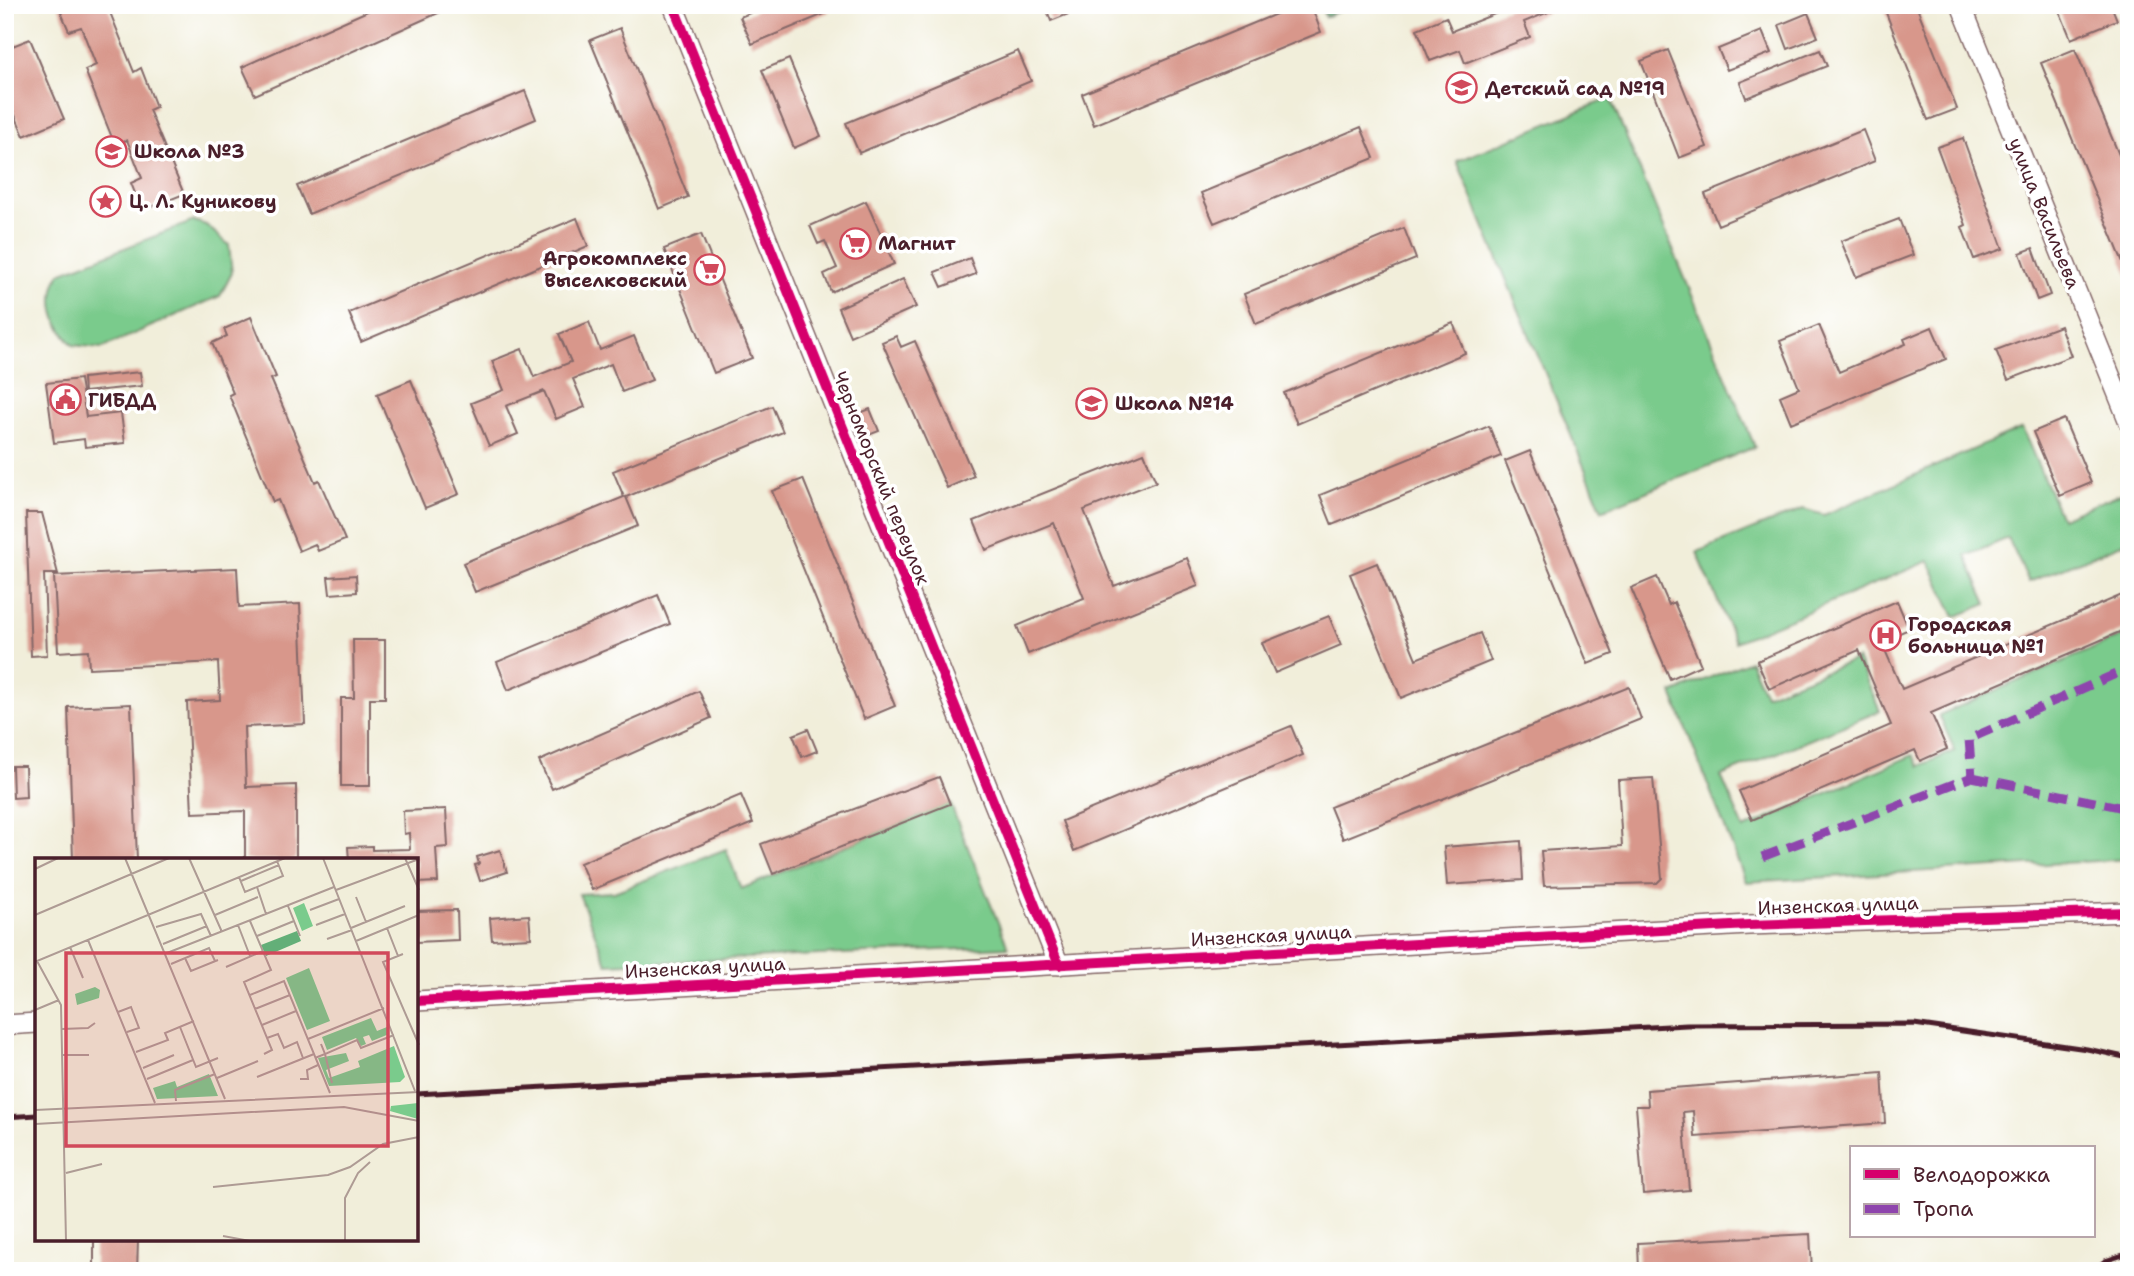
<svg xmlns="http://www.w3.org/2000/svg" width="2134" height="1276" font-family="'Shantell Sans',sans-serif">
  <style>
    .green { fill: #7acb8c; stroke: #62755c; stroke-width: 2 }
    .forest { fill: #63af78; stroke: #566752; stroke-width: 2 }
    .building { fill: #d8978b }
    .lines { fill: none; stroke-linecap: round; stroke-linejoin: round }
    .minor-casing { stroke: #846768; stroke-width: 22 }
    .minor { stroke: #fff; stroke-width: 19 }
    .rail { stroke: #4a1f2b; stroke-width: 5 }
    .quiet { stroke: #8e44ad; stroke-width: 9; stroke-dasharray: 18 9; stroke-linecap: butt }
    .cycleway-casing { stroke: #fff; stroke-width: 15 }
    .cycleway { stroke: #d6006c; stroke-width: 10 }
    .labels { text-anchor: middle; stroke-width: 7; stroke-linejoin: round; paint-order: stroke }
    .poi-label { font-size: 19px; font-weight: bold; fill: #4a1f2b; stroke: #fff; text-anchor: start }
    .street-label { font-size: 19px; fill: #4a1f2b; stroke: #fff }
    .inset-road { fill: none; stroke: #ae9b94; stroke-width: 2 }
    .view { fill: #d1495b; fill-opacity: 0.15; stroke: #d1495b; stroke-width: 3.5 }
    .inset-edge { fill: none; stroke: #4a1f2b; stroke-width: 3.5 }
  </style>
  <rect width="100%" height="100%" fill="#fff"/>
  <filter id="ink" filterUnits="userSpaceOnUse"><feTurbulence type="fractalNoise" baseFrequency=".0143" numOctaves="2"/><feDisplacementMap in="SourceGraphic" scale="14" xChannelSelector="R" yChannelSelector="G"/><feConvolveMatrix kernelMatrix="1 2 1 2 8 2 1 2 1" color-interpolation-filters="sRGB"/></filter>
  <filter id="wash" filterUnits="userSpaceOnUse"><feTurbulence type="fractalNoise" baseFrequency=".00686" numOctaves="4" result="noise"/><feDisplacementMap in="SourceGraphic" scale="28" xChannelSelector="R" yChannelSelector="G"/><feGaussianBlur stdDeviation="1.57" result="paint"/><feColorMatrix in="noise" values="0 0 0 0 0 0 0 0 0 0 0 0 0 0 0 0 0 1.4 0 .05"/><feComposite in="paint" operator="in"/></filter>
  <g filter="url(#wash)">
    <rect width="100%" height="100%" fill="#f1eeda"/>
    <!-- green -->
    <path class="green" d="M1610 98 1755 447 1602 510 1457 161Z
      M194 221 206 225 229 245 232 273 220 296 102 348 73 345C54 324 46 300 60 273Z
      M2022 428 2061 518 2127 491 2129 541 2029 582 2008 538 1966 556 1987 604 1955 617 1929 561 1735 642 1697 552 1803 509 1824 515Z
      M2129 633V859L1746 882 1672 693 1750 661 1765 695 1857 659 1880 711 1721 776 1744 829 1913 755 1919 766 1955 751 1939 715Z
      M950 803 1008 947 607 964 579 894 614 892 726 849 741 889Z"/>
    <!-- forest -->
    <path class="forest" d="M1321 5H1353L1325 17Z"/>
    <g id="blocks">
      <!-- building -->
      <path class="building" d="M58 5H107L134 72 141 68 156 107 149 110 184 194 142 211 131 183 142 178 127 140 115 145 85 70 96 65 81 27 69 31Z
        M381 5H456L255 95 242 67Z
        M769 5H826L829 12 752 44 740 17Z
        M1045 5H1067L1071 13 1051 21Z
        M1298 5H1311L1321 32 1094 125 1082 94Z
        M1517 5H1549L1551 11 1524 22 1530 37 1465 63 1460 50 1430 61 1417 29 1446 17 1452 31Z
        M1883 5H1916L1957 109 1928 120Z
        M2057 5H2111L2117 20 2071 39Z
        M1808 13 1818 37 1788 49 1779 25Z
        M620 28 688 197 659 209 590 40Z
        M1762 31 1771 53 1727 70 1718 49Z
        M30 39 64 119 24 136 5 92V49Z
        M2075 49 2129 179V277L2041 63Z
        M1668 50 1707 147 1679 158 1641 61Z
        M1820 50 1827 66 1746 98 1740 82Z
        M1018 51 1031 81 859 153 846 123Z
        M789 59 821 136 794 148 762 70Z
        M525 91 536 119 309 214 297 186Z
        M1361 127 1374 158 1214 223 1201 193Z
        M1863 130 1875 161 1718 225 1705 194Z
        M1963 138 2003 249 1974 259 1962 227 1966 225 1937 147Z
        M866 201 894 264 831 292 824 274 837 268 825 241 818 244 810 226Z
        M577 218 588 246 361 342 349 313Z
        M1899 219 1913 255 1856 277 1841 241Z
        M1404 228 1416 259 1256 324 1244 294Z
        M701 234 752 358 714 373 664 249Z
        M2033 248 2050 295 2037 300 2020 253Z
        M970 258 976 274 942 287 935 272Z
        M903 279 916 307 850 336 838 308Z
        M251 317 276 377 271 379 315 482 319 480 345 540 318 551 315 544 299 551 278 500 273 502 229 395 233 393 212 343 227 336 224 329Z
        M589 322 600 350 634 336 652 380 622 392 611 364 573 379 585 407 556 419 544 391 506 406 518 434 489 446 471 403 504 390 492 361 522 349 534 377 571 362 559 334Z
        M1453 323 1465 353 1297 424 1284 393Z
        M1819 325 1839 372 1906 344 1904 339 1932 327 1946 359 1791 423 1780 396 1799 388 1780 341Z
        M2060 326 2071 356 2008 380 1996 350Z
        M896 336 901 347 915 341 974 476 947 488 882 342Z
        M140 372 142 386 84 392 83 378Z
        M80 379 86 417 121 413 125 443 85 447 84 439 54 443 46 383Z
        M411 380 459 494 425 508 377 394Z
        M772 406 783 432 626 497 638 526 475 592 463 563 624 497 613 471Z
        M870 409 879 431 861 438 852 416Z
        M2064 419 2091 483 2060 496 2033 432Z
        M1489 426 1501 456 1332 525 1320 495Z
        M1530 451 1613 654 1588 664 1505 461Z
        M1144 453 1156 482 1084 510 1114 586 1187 558 1198 586 1028 654 1017 626 1084 598 1054 523 986 550 974 521Z
        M803 479 895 706 864 719 772 491Z
        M26 513H42L58 574H44L47 655 31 656Z
        M1377 563 1416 659 1480 633 1491 661 1401 698 1350 574Z
        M237 568 239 607 300 604 305 724 244 727 246 787 296 785V860H245V811L192 813 187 702 220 700 218 662 89 668 88 650 58 652 54 576Z
        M356 575 357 592 330 594 328 577Z
        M1657 577 1669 605 1674 602 1701 665 1670 679 1631 588Z
        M2129 592V628L1931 713 1947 749 1920 761 1915 750 1752 820 1739 791 1891 725 1859 650 1769 689 1757 661 1897 601 1909 629 1881 641 1902 689Z
        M658 595 670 624 508 690 497 662Z
        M1329 616 1341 645 1275 673 1262 643Z
        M353 640H385V698H370V786H341V698H354Z
        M1629 687 1641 719 1343 839 1330 807Z
        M699 691 711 718 552 789 539 761Z
        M131 704 137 860H73L68 707Z
        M1291 726 1303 755 1074 851 1062 821Z
        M808 729 817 751 802 757 793 735Z
        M12 766H25L26 797 13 798Z
        M939 777 950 804 773 874 761 844Z
        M1653 778 1662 878 1657 883 1544 886 1541 851 1622 846 1618 780Z
        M741 795 753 823 592 890 580 863Z
        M446 809 448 847 436 848 438 882 416 883V860H349L348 847 372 846V850L410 849 409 833 404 834 403 811Z
        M1521 841 1523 880 1447 885 1444 847Z
        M500 850 507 872 480 881 475 865 479 864 477 857Z
        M457 910 458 940 416 942V911Z
        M529 915 531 938 492 940 490 918Z
        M1882 1072 1885 1123 1695 1137 1693 1111 1683 1112 1689 1190 1643 1194 1636 1106H1648L1647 1090Z
        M1810 1234 1812 1271H1639L1638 1243Z
        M94 1239H138L137 1271H94Z"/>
    </g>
  </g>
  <g filter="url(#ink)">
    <use href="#blocks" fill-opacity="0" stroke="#846768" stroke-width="2"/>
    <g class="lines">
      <defs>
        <path id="minor" d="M673 5 1059 965
          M1961 5 2129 422
          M416 1001 1749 925 2129 912
          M5 1025 37 1023"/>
      </defs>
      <!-- minor casing -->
      <use href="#minor" class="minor-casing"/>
      <!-- minor -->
      <use href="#minor" class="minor"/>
      <!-- rail -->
      <path class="rail" d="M416 1094 1687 1025 1914 1024 2087 1049 2129 1058
        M5 1117 37 1115
        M2092 1271 2105 1261 2129 1253"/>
      <!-- quiet -->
      <path class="quiet" d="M1972 777 2129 809
        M1762 857 1972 777 1969 739 2129 668"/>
      <defs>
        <path id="cycleway" d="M673 5 1059 965
          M416 1001 1749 925 2129 912"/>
      </defs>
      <!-- cycleway casing -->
      <use href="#cycleway" class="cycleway-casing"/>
      <!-- cycleway -->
      <use href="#cycleway" class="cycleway"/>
    </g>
  </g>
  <!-- icons -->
  <defs>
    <symbol id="school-ring" viewBox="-11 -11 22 22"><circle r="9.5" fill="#fff" stroke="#d1495b" stroke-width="1.5"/><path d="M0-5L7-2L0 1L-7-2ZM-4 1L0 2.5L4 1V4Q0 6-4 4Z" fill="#d1495b"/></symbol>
    <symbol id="sight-ring" viewBox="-11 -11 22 22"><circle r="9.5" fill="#fff" stroke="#d1495b" stroke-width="1.5"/><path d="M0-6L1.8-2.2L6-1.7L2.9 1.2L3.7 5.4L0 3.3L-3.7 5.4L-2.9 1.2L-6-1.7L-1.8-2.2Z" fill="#d1495b"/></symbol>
    <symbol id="supermarket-ring" viewBox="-11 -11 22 22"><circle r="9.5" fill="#fff" stroke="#d1495b" stroke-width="1.5"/><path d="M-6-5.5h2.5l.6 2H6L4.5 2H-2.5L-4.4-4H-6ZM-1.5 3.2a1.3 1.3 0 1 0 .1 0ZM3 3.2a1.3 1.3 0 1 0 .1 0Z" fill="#d1495b"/></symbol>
    <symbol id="civic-ring" viewBox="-11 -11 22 22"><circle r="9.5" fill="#fff" stroke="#d1495b" stroke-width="1.5"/><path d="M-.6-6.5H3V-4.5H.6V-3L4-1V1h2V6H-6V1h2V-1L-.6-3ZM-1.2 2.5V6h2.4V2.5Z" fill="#d1495b"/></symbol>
    <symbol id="hospital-ring" viewBox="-11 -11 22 22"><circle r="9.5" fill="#fff" stroke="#d1495b" stroke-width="1.5"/><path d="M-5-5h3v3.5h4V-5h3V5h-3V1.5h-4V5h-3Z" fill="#d1495b"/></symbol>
  </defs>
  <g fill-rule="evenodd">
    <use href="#school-ring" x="1444" y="70" width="35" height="35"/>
    <use href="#school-ring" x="94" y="134" width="35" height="35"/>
    <use href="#sight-ring" x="88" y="184" width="35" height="35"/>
    <use href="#supermarket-ring" x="838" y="226" width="35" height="35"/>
    <use href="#supermarket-ring" x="692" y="252" width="35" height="35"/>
    <use href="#civic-ring" x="48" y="382" width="35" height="35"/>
    <use href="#school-ring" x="1074" y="386" width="35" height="35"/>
    <use href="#hospital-ring" x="1868" y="618" width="35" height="35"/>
  </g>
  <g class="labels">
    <!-- poi labels -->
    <g class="poi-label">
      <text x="1485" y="95">Детский сад №19</text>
      <text x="134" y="158">Школа №3</text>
      <text x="129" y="208">Ц. Л. Куникову</text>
      <text x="878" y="250">Магнит</text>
      <text x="687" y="265" text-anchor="end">Агрокомплекс<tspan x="687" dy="22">Выселковский</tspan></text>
      <text x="88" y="407">ГИБДД</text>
      <text x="1115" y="410">Школа №14</text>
      <text x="1908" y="631">Городская<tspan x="1908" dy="22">больница №1</tspan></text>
    </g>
    <!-- street labels -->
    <g class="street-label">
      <text transform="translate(2045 213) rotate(68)" y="7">улица Васильева</text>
      <text transform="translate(882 478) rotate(68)" y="7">Черноморский переулок</text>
      <text transform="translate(1838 905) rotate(-2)" y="7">Инзенская улица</text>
      <text transform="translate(1271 935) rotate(-3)" y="7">Инзенская улица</text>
      <text transform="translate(705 967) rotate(-3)" y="7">Инзенская улица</text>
    </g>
  </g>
  <!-- overview -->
  <g transform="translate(35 858)">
    <rect width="383" height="383" fill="#f1eeda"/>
    <path d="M269 45 278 68 267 73 258 50ZM274 110 295 163 272 172 251 120ZM60 129 65 132 64 140 42 147 40 136ZM336 160 342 173 352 169 354 176 337 183 334 177 328 179 331 186 326 188 321 180 292 192 287 179ZM359 188 370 219 365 224 294 228 283 200 311 195 314 203 291 212 294 220 325 209 323 203ZM174 216 183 238 122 241 118 230 140 223 142 229ZM383 245V261L355 253 356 248Z" fill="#7acb8c"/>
    <path d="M262 73 266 83 231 98 226 87Z" fill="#63af78"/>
    <path class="inset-road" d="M90 0 190 241M154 0 187 74M288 0 380 233M370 0 384 32M0 11 23 0M204 19 210 34 248 18 242 3M206 23 244 7M222 29 231 56M301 32 384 1M321 39 331 64M253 48 265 78M275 52 304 41M0 57 134 0M180 57 223 39M215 63 236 112 209 124 237 192 229 196M203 67 215 98M281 67 310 56M121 69 166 56 176 78M316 70 370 48M352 70 363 98M222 78 259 63M292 81 317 72M53 82 120 245M321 83 384 57M128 86 172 68M35 89 48 120M132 95 299 29M368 96 348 104 384 187M150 100 156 113 183 102M136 106 174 90 180 103M191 109 228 93M215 137 249 123 295 235M220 151 255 137M0 152 24 142M83 154 96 149 104 170 92 174M227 167 261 153M145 169 161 209 183 200M27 171 53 170 60 165M232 180 243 176 249 190 262 184 268 200M273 181 349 150M101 194 133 182 130 175 159 163M28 197H54M280 200 290 196 286 186M108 210 139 197M222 219 279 196M182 220 223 203M112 221 158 202M265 221H273L272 212 283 207M297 225 290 196 322 182 326 190 359 177M141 243 140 232 180 216M0 252 384 234M0 266 309 249 384 263M31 315 67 306M178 329 293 317 315 309 348 286 384 279M188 378 215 383M31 383 26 147 2 103 250 0M310 383V340L323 315 335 304"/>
    <path class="view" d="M31 95H353V288H31Z"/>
    <rect width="383" height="383" class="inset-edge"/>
  </g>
  <!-- margin -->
  <rect width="2134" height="1276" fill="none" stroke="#fff" stroke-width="28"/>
  <!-- legend -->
  <rect x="1850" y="1146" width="245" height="91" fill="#ffffff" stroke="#b7a5aa" stroke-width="2"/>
  <rect x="1864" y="1169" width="35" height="10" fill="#d6006c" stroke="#b7a5aa" stroke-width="2"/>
  <text x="1913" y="1182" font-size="21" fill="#4a1f2b">Велодорожка</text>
  <rect x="1864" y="1204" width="35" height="10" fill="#8e44ad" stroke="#b7a5aa" stroke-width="2"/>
  <text x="1913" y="1216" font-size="21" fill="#4a1f2b">Тропа</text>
</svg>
